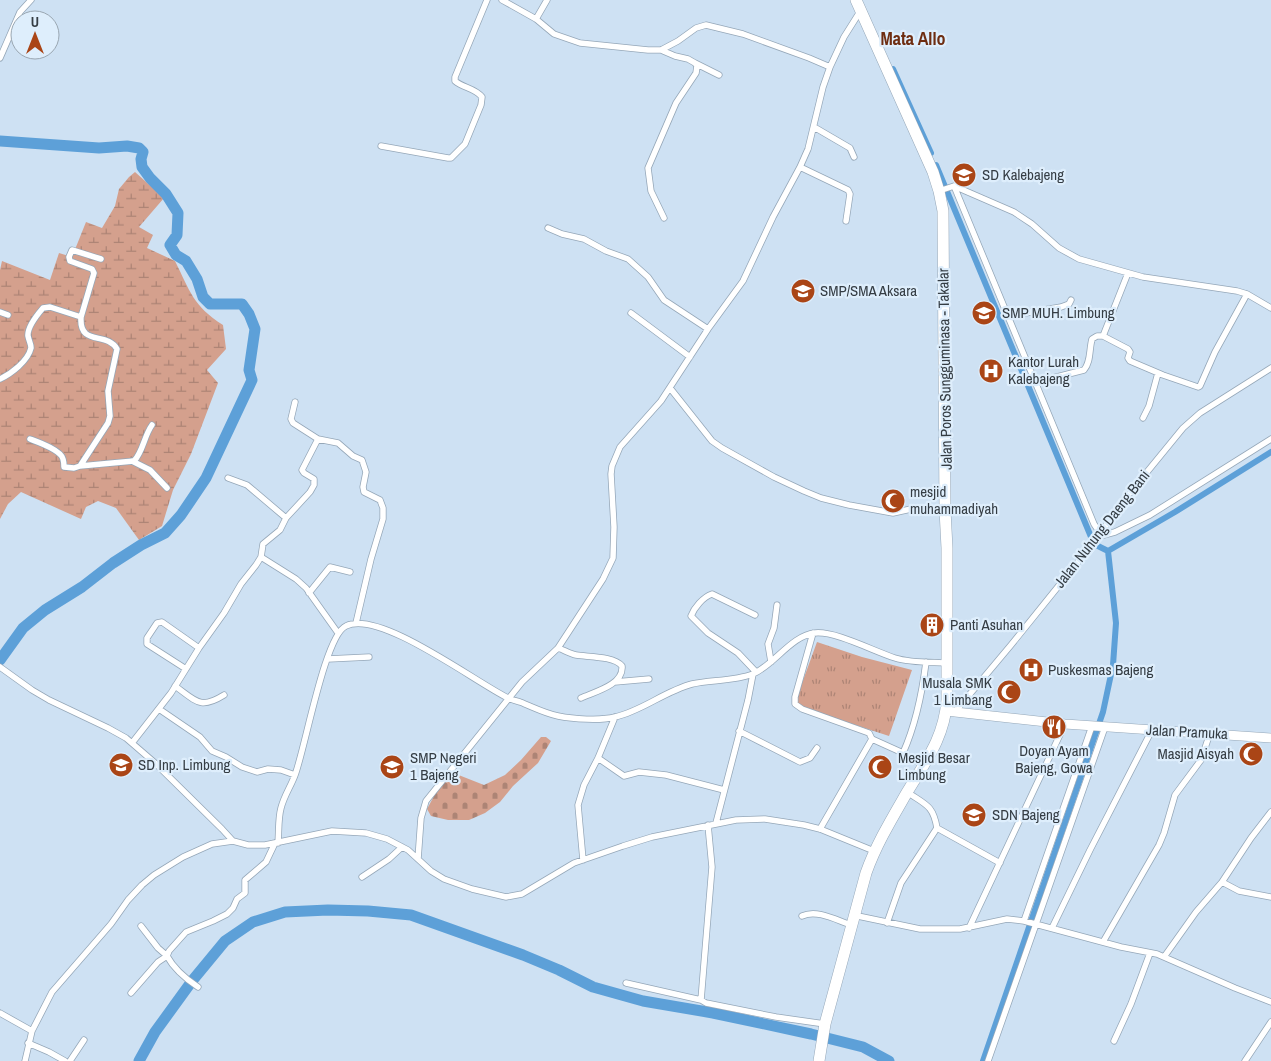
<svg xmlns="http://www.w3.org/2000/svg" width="1271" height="1061" font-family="'Archivo Narrow',sans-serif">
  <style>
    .grass { fill: url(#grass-tufts) }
    .wetland { fill: url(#wetland-marsh) }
    .cemetery { fill: url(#cemetery-stones) }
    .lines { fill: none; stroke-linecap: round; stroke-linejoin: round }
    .canal { stroke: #5da0d8; stroke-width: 6 }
    .river { stroke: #5da0d8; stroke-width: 11 }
    .street-casing { stroke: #95a7b8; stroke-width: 7 }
    .secondary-casing { stroke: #95a7b8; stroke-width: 10 }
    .highway-casing { stroke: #95a7b8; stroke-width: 12 }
    .street { stroke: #fff; stroke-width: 5.5 }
    .secondary { stroke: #fff; stroke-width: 9 }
    .highway { stroke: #fff; stroke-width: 11 }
    .labels { text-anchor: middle; stroke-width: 4.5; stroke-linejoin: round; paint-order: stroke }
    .poi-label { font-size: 15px; fill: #353d44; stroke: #deeefc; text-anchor: start }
    .street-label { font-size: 15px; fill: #353d44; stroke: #deeefc }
    .quarter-label { font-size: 18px; font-weight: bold; fill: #6e2d11; stroke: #deeefc }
  </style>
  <defs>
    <pattern id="grass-tufts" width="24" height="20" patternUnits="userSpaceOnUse" patternTransform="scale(1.25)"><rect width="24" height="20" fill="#d4a08d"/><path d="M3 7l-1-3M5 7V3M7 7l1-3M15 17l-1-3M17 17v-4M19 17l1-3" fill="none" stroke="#ad8475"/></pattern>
    <pattern id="wetland-marsh" width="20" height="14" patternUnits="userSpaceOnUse" patternTransform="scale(1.25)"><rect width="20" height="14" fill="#d4a08d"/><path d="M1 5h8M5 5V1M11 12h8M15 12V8" fill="none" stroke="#ad8475"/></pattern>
    <pattern id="cemetery-stones" width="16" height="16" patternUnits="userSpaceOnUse" patternTransform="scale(1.25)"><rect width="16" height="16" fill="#d4a08d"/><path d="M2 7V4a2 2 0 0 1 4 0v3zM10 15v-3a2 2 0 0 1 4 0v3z" fill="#ad8475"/></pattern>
  </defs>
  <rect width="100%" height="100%" fill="#cee1f3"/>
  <!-- grass -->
  <path class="grass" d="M817 642 862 657 912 670 889 736 794 705Z"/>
  <!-- wetland -->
  <path class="wetland" d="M135 172 164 198 139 227 153 235 147 248 175 261C190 291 193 306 223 325L226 349 207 370 218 383 191 454 173 490 162 526 139 540 116 508 98 501 86 507 81 519 21 492 8 504 0 519V270L2 261 50 280 59 253 72 257 86 222 102 228 115 206 119 189 129 177Z"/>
  <!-- cemetery -->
  <path class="cemetery" d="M541 737H546L551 741 538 763 513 786 500 802 485 813 469 820H448L431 816 427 809 440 785 451 772 484 785 505 775 521 760Z"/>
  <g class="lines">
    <!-- canal -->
    <path class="canal" d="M893 69 931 153
      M936 165 1089 532 1094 544 1108 551
      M1108 551 1175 512 1271 452
      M983 1061 1103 712 1113 665 1116 623 1108 551"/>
    <!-- river -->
    <path class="river" d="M0 141 99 148 127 146 139 148 143 152 141 159 142 167 150 178 166 194 178 213 177 235 170 245 176 255 186 261 197 279 203 297 210 304H242L249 314 255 329 249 370 252 380 206 478 181 515 165 533 141 545 113 563 82 587 45 610 23 628 0 660
      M139 1061 155 1032 192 981 225 941 253 922 285 912 328 910 368 911 411 915 523 955 559 970 593 987 643 1001 713 1013 811 1034 863 1047 889 1061"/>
    <defs>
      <path id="street" d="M502 0 536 19 554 34 580 43 648 50H661L678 41 696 28 706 25 743 34 809 58 830 67
        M536 19 547 0
        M661 50 675 56 688 59 695 63 697 66 696 73 676 103 648 168 651 191 664 218
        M0 58 20 12 31 0
        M695 63 719 75
        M814 127 850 148 854 157
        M381 146 448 158H451L465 144 481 105 482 97C475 88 463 88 455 81V77L487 0
        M800 167 848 190 850 194 846 221
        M954 186 1094 524 1100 533 1104 535 1115 532 1150 515 1271 439
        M939 191 954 186 1014 212 1032 224 1059 248 1079 259 1143 277 1237 291 1247 294 1271 308
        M548 228 562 234 584 239 606 251 628 259 648 277 664 300 708 329
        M0 312 8 315
        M631 313 690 357
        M1008 316 1061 307 1069 304 1071 300
        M1103 336 1128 349 1130 352 1128 358 1130 361 1163 375 1198 387 1200 386 1215 352 1247 294
        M0 379C11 374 28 361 31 348 31 344 29 341 28 336 27 327 37 315 43 308L50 307 81 317 94 273 92 269 70 261 69 257 72 250 101 259
        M1037 382 1084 370C1091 362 1089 350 1092 339L1097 336H1103L1128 273
        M670 388 712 441 722 448 774 477 804 491 821 498 849 505 893 513 911 509 945 510
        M1143 418 1149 406 1158 373
        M30 439C38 442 61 450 63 459 64 462 64 465 64 467L74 468 80 466 108 423 110 416 108 391 117 349C107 331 79 347 81 317
        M318 439 338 443 353 456 362 460 366 472 363 487 364 492 380 500 383 508V519L371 559 356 623
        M132 461 150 470 167 488
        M80 466 134 461C143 452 144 436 152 425
        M228 478 247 485 286 518
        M261 557 296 579 306 588 338 633
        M309 593 330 567 350 572
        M755 615 712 594C703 597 694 608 691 616L708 633 738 653 756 672
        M813 633 795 697V704L802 709 869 733 872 739 820 829
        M558 648C564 650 570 654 576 655 588 657 614 656 622 666 624 685 594 692 581 698
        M328 659 369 657
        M771 662 768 644 774 628 777 605
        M0 667 32 690 49 700 108 728 126 738 155 763 222 829 233 841
        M186 669 147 644V638L157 623 162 622 199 648
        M615 682 649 679
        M175 686C196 701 200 710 224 695
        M159 709 200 737 212 751 226 757 242 767 257 772 268 769 281 770 295 775
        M954 713 1011 645 1098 537 1120 505 1183 428 1200 413 1271 368
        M739 731 800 762 810 758 817 748
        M872 739 903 753 924 766
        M132 743 171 693 199 648 224 613 241 584 256 565 261 557 263 544 280 530 286 518 310 492 314 485V479L304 473 302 470 318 439 293 423 291 419 295 402
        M903 753C916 724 922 694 926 662
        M598 758 624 776 639 772 666 775 724 790
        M907 792C926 805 933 805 937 828L1000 863
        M716 823 748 700 753 674
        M708 825 712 867 701 1000 706 1003 776 1017 825 1024
        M278 843C279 831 278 819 281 808 284 796 291 786 295 775 305 749 325 635 346 626 379 609 475 682 508 698 512 700 516 701 520 702 533 707 544 713 558 716 573 719 600 721 615 717 642 711 665 691 692 684 710 680 735 681 753 674 774 665 792 635 815 633 836 631 873 651 895 658 911 663 930 662 948 663
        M418 859 421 818 426 801 522 682 558 648 603 579 613 558 614 527 611 474 612 466 620 447 661 401 708 329 743 281 773 217 800 167 808 149 823 87 830 67 844 37 861 10
        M583 860 578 805 584 785 598 758 615 717
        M362 877 389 859 402 847
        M1222 882 1239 891 1271 897
        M853 915 920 929H960L1007 919 1024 921 1121 947 1157 954 1235 988 1271 1002
        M802 916C817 909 836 920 851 925
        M1024 921 1092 726
        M887 923 901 883 937 828
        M141 926 158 948 166 955
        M969 928 1065 724
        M1052 928 1090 850 1152 730
        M1103 942 1159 845 1164 833 1175 795 1201 760 1210 733
        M1164 957 1196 912 1222 882 1251 838 1271 812
        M626 983 701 1000
        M198 987C186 979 174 969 167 956L169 951 186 932 213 921 227 914 233 908 237 899 245 893V880L266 862 275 843
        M131 993 158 962 167 956
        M0 1013 32 1031
        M1114 1041 1131 1004 1150 953
        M28 1043 49 1052 65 1061
        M25 1061 32 1031 52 992 111 924 128 900 142 885 154 875 183 857 212 844 233 841 248 845H265L332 831 366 833 387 839 408 850 431 871 444 879 472 889 506 897 522 894 574 863 623 846 652 837 736 820 765 819 804 825 820 829 874 851
        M70 1061 84 1040
        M988 1061 1105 727
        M1245 1061 1271 1022"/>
      <path id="secondary" d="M946 711 1065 724 1271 738"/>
      <path id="highway" d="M819 1061 825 1024 866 873C876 845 891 820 906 794 925 762 944 739 947 700V548L945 510 943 211 939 191 933 172 856 0"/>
    </defs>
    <!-- street casing -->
    <use href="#street" class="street-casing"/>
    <!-- secondary casing -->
    <use href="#secondary" class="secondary-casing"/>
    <!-- highway casing -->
    <use href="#highway" class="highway-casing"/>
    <!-- street -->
    <use href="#street" class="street"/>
    <!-- secondary -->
    <use href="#secondary" class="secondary"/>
    <!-- highway -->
    <use href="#highway" class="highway"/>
  </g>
  <!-- icons -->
  <defs>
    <symbol id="school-disc" viewBox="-11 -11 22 22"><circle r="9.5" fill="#aa4516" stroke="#deeefc"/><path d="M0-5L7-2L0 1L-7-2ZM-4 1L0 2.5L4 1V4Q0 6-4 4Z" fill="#fff"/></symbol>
    <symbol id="hospital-disc" viewBox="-11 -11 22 22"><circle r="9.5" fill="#aa4516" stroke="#deeefc"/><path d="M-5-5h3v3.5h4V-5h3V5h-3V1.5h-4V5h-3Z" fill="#fff"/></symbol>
    <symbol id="mosque-disc" viewBox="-11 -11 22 22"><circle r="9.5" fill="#aa4516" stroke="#deeefc"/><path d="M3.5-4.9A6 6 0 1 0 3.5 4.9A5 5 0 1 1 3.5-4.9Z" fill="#fff"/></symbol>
    <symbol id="building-disc" viewBox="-11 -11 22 22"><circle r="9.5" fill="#aa4516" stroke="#deeefc"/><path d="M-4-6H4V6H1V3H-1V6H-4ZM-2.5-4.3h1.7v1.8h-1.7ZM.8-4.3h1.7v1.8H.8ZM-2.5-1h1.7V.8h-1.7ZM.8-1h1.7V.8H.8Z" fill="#fff"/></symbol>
    <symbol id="restaurant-disc" viewBox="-11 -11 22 22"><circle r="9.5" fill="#aa4516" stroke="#deeefc"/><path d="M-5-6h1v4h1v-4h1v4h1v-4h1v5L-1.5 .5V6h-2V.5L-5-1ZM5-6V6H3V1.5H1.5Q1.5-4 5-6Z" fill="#fff"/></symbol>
  </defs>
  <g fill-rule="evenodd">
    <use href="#school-disc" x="950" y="161" width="28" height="28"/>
    <use href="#school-disc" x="789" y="277" width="28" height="28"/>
    <use href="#school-disc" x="970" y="299" width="28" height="28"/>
    <use href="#hospital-disc" x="977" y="357" width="28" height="28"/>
    <use href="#mosque-disc" x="879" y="487" width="28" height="28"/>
    <use href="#building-disc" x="918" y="611" width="28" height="28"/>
    <use href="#hospital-disc" x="1017" y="656" width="28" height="28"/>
    <use href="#mosque-disc" x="995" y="678" width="28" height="28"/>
    <use href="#restaurant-disc" x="1040" y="713" width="28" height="28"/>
    <use href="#mosque-disc" x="1237" y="740" width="28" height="28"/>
    <use href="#school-disc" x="107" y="751" width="28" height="28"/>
    <use href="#school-disc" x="378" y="753" width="28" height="28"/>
    <use href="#mosque-disc" x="866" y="753" width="28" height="28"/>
    <use href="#school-disc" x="960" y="801" width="28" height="28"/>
  </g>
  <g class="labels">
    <!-- poi labels -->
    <g class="poi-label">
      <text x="982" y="180">SD Kalebajeng</text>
      <text x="820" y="296">SMP/SMA Aksara</text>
      <text x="1002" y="318">SMP MUH. Limbung</text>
      <text x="1008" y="367">Kantor Lurah<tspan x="1008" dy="17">Kalebajeng</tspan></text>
      <text x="910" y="497">mesjid<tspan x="910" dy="17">muhammadiyah</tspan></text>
      <text x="950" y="630">Panti Asuhan</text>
      <text x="1048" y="675">Puskesmas Bajeng</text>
      <text x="992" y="688" text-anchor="end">Musala SMK<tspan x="992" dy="17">1 Limbang</tspan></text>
      <text x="1054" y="756" text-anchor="middle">Doyan Ayam<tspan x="1054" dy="17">Bajeng, Gowa</tspan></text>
      <text x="1234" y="759" text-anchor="end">Masjid Aisyah</text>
      <text x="410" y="763">SMP Negeri<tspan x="410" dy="17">1 Bajeng</tspan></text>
      <text x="898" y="763">Mesjid Besar<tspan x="898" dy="17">Limbung</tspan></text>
      <text x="138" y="770">SD Inp. Limbung</text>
      <text x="992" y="820">SDN Bajeng</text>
    </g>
    <!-- street labels -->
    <g class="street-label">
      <text transform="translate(945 369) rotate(-91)" y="5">Jalan Poros Sungguminasa - Takalar</text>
      <text transform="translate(1102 529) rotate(-52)" y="5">Jalan Nuhung Daeng Bani</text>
      <text transform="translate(1187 732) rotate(3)" y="5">Jalan Pramuka</text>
    </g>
    <!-- quarter labels -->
    <g class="quarter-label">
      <text x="913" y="45">Mata Allo</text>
    </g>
  </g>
  <!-- north arrow -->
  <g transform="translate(35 35)"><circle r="24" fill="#deeefc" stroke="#9aa7b2"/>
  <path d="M0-4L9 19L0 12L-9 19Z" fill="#aa4516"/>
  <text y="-8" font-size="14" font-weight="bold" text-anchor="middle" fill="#353d44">U</text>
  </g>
</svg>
